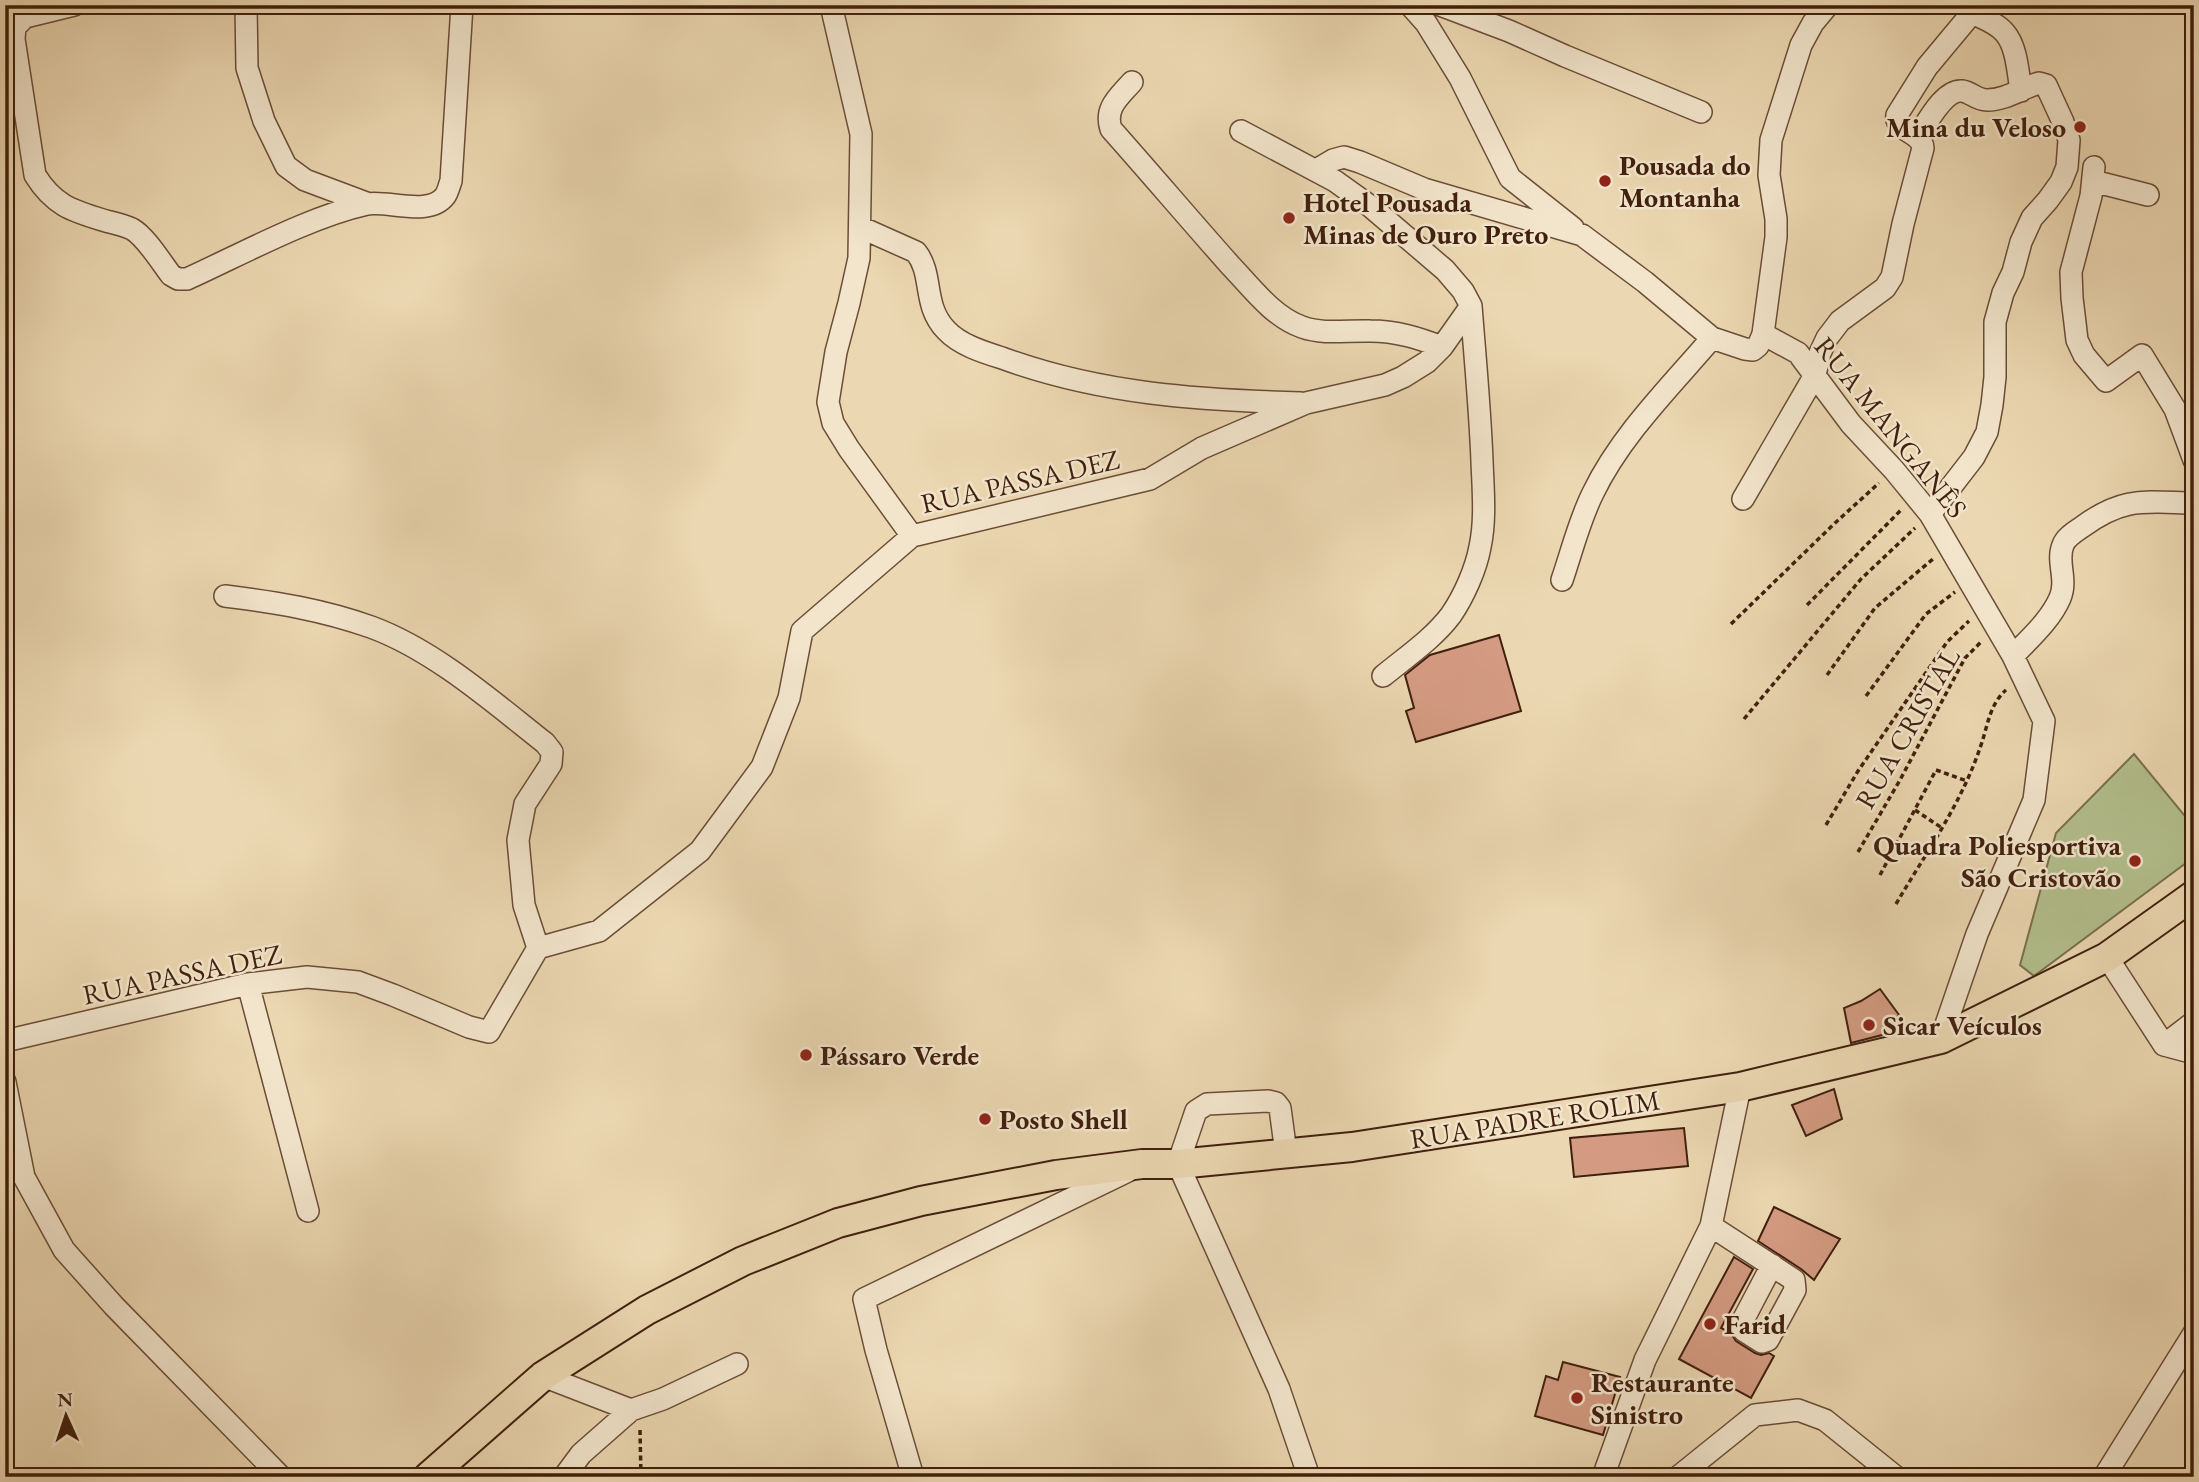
<svg xmlns="http://www.w3.org/2000/svg" width="2199" height="1482" font-family="'EB Garamond',serif">
  <style>
    .green { fill: #b3bf8e; stroke: #7a6f4e; stroke-width: 2 }
    .building { fill: #d49b82; stroke: #401f0d; stroke-width: 2 }
    .lines { fill: none; stroke-linecap: round; stroke-linejoin: round }
    .minor-casing { stroke: #6b4d36; stroke-width: 24 }
    .major-casing { stroke: #401f0d; stroke-width: 32 }
    .path { stroke: #401f0d; stroke-width: 3.5; stroke-dasharray: 5 3.5; stroke-linecap: butt }
    .minor { stroke: #f2e5cc; stroke-width: 21 }
    .major { stroke: #ebd7b1; stroke-width: 28 }
    .poi-dot { fill: #8f2418; stroke: #f2e5cc; stroke-width: 2.5 }
    .labels { text-anchor: middle; stroke-width: 5; stroke-linejoin: round; paint-order: stroke }
    .poi-label { font-size: 28px; font-weight: bold; fill: #401f0d; stroke: #f2e5cc; text-anchor: start }
    .street-label { font-size: 28px; fill: #401f0d; stroke: #f2e5cc }
  </style>
  <rect width="100%" height="100%" fill="#ebd7b1"/>
  <filter id="stains"><feTurbulence type="fractalNoise" baseFrequency=".00286" numOctaves="4"/><feColorMatrix values="0 0 0 0 .2 0 0 0 0 .09 0 0 0 0 .02 0 0 0 .5 -.17"/></filter>
  <radialGradient id="worn" r=".72"><stop offset=".6" stop-color="#630" stop-opacity="0"/><stop offset="1" stop-color="#630" stop-opacity=".3"/></radialGradient>
  <!-- green -->
  <path class="green" d="M2134 754 2194 827V857L2034 976 2020 965 2056 833Z"/>
  <!-- building -->
  <path class="building" d="M1499 635 1521 711 1416 742 1406 711 1414 708 1405 675 1430 655Z
    M1880 989 1899 1015 1882 1035 1851 1043 1844 1008 1861 1001Z
    M1834 1089 1842 1119 1806 1136 1792 1105Z
    M1684 1128 1688 1166 1574 1177 1570 1138Z
    M1774 1207 1840 1239 1814 1280 1801 1269 1758 1241Z
    M1734 1257 1753 1269 1721 1328 1730 1332 1736 1341 1755 1353 1761 1355 1769 1353 1774 1356 1751 1398 1679 1359Z
    M1563 1362 1620 1377 1603 1435 1535 1416 1546 1376 1558 1380Z"/>
  <g class="lines">
    <defs>
      <path id="minor" d="M74 5 25 17 15 27 14 39 35 175C54 206 73 211 106 221 114 223 124 225 132 229 146 237 161 262 171 275L178 279H187C242 254 309 217 367 204 388 200 429 217 445 196 448 192 449 186 451 181L462 5
        M246 5 247 68 264 121 286 166 305 180 369 204
        M831 5 861 134 859 258 849 303 836 352 828 402 833 423 849 449 912 536
        M1410 5 1426 23 1460 78 1510 178 1573 228
        M1440 5 1509 31 1565 56 1701 112
        M1972 13C1982 18 1997 23 2005 33 2017 47 2018 73 2021 91
        M1132 82C1119 97 1104 108 1111 129 1151 174 1190 220 1230 265 1251 287 1273 317 1302 327 1324 335 1348 330 1370 331 1397 331 1418 338 1442 347
        M1241 131 1335 181 1370 206 1445 270 1463 291 1471 306C1475 357 1480 409 1482 461 1483 489 1486 519 1480 547 1476 569 1464 596 1451 615 1433 639 1406 657 1383 676
        M1918 136C1927 123 1944 89 1962 91 1971 92 1976 100 1987 100 2006 100 2022 88 2039 83L2046 85 2063 122 2069 140 2067 167 2061 182 2048 200 2032 218 2021 242 2013 272 2003 293 1995 322V377L1992 405 1987 432 1974 457 1930 514
        M2094 167 2091 196 2071 272 2072 298 2077 340 2084 355 2106 381 2142 355 2175 409 2194 460
        M1316 170 1333 160 1344 157 1360 162 1424 189 1582 235 1645 282 1712 338 1745 349 1753 350 1758 346 1763 334 1798 353 1851 424 1894 470 1930 514 2013 656 2044 721 2034 800 1977 934 1941 1039
        M2093 181 2148 195
        M860 227 916 252C934 275 922 305 946 330 960 345 983 352 1002 358 1100 394 1198 400 1301 403
        M1763 334 1776 237V219L1769 175 1771 140 1801 45 1813 23 1828 5
        M1743 499 1815 375 1820 353 1827 338 1840 321 1885 288 1892 277 1903 224 1923 148C1922 131 1894 132 1897 115L1927 67 1972 13 1974 5
        M1562 580C1572 551 1579 521 1593 493 1621 435 1670 387 1712 338
        M225 596C275 602 323 610 371 627 434 650 493 702 545 743L552 752 551 764 525 804 518 840 524 905 538 948
        M2013 656C2029 639 2050 621 2060 598 2068 579 2056 562 2063 545 2066 537 2075 532 2082 527 2124 496 2145 502 2194 503
        M2107 957 2164 1045 2194 1053
        M248 984 308 1211
        M5 1041 248 984 307 977 358 982 393 995 469 1027 489 1032 538 948 599 931 700 851 762 767 789 698 802 631 912 536 1150 479 1202 448 1306 403 1385 385 1403 377 1427 362 1442 347 1471 306
        M2164 1045 2194 1022
        M5 1082 24 1177 64 1250 114 1306 281 1477
        M1286 1153 1280 1108 1276 1103 1268 1101 1207 1104 1196 1111 1178 1164 1279 1389 1309 1477
        M1711 1226 1794 1280 1795 1290 1768 1340 1762 1342 1743 1330 1741 1324 1772 1265
        M543 1376 631 1410 663 1399 737 1364
        M564 1477 581 1454 631 1410
        M913 1477 876 1350 864 1299 1128 1171
        M1603 1477 1645 1360 1711 1226 1740 1087
        M1678 1477 1755 1415 1798 1410 1825 1420 1896 1477
        M2104 1477 2194 1333"/>
      <path id="major" d="M428 1477 543 1376 647 1310 743 1261 838 1223 921 1201 1056 1175 1142 1164H1178L1352 1147 1740 1087 1941 1039 2107 957 2194 895"/>
    </defs>
    <!-- minor casing -->
    <use href="#minor" class="minor-casing"/>
    <!-- major casing -->
    <use href="#major" class="major-casing"/>
    <!-- path -->
    <path class="path" d="M1807 605 1902 509
      M1731 624 1835 523 1879 483
      M1827 675 1875 608 1933 559
      M1866 696 1926 614 1955 592
      M1744 719 1861 579 1915 528
      M1915 810 1942 828
      M1826 825 1858 771 1947 642 1969 621
      M1858 852 1900 780 1965 658 1982 641
      M1880 875 1936 770 1967 781
      M1896 904C1926 853 1961 804 1980 748 1988 726 1989 705 2006 690
      M640 1430 641 1477"/>
    <!-- minor -->
    <use href="#minor" class="minor"/>
    <!-- major -->
    <use href="#major" class="major"/>
  </g>
  <!-- markers -->
  <g class="poi-dot">
    <circle cx="2080" cy="127" r="7"/>
    <circle cx="1605" cy="181" r="7"/>
    <circle cx="1289" cy="218" r="7"/>
    <circle cx="2135" cy="861" r="7"/>
    <circle cx="1869" cy="1025" r="7"/>
    <circle cx="806" cy="1055" r="7"/>
    <circle cx="985" cy="1119" r="7"/>
    <circle cx="1710" cy="1324" r="7"/>
    <circle cx="1577" cy="1398" r="7"/>
  </g>
  <g class="labels">
    <!-- poi labels -->
    <g class="poi-label">
      <text x="2066" y="137" text-anchor="end">Mina du Veloso</text>
      <text x="1619" y="175">Pousada do<tspan x="1619" dy="32">Montanha</tspan></text>
      <text x="1303" y="212">Hotel Pousada<tspan x="1303" dy="32">Minas de Ouro Preto</tspan></text>
      <text x="2121" y="855" text-anchor="end">Quadra Poliesportiva<tspan x="2121" dy="32">São Cristovão</tspan></text>
      <text x="1883" y="1035">Sicar Veículos</text>
      <text x="820" y="1065">Pássaro Verde</text>
      <text x="999" y="1129">Posto Shell</text>
      <text x="1724" y="1334">Farid</text>
      <text x="1591" y="1392">Restaurante<tspan x="1591" dy="32">Sinistro</tspan></text>
    </g>
    <!-- street labels -->
    <g class="street-label">
      <text transform="translate(1891 427) rotate(51)" y="10">RUA MANGANÊS</text>
      <text transform="translate(1020 481) rotate(-13)" y="10">RUA PASSA DEZ</text>
      <text transform="translate(1907 728) rotate(-60)" y="10">RUA CRISTAL</text>
      <text transform="translate(182 974) rotate(-12)" y="10">RUA PASSA DEZ</text>
      <text transform="translate(1535 1119) rotate(-9)" y="10">RUA PADRE ROLIM</text>
    </g>
  </g>
  <!-- margin -->
  <rect width="2199" height="1482" fill="none" stroke="#ebd7b1" stroke-width="28"/>
  <rect x="7" y="7" width="2185" height="1468" fill="none" stroke="#401f0d" stroke-width="3.5"/>
  <rect x="14" y="14" width="2171" height="1454" fill="none" stroke="#401f0d" stroke-width="2"/>
  <!-- north arrow -->
  <g transform="translate(66 1416) rotate(357)" stroke="#f2e5cc" stroke-width="5" paint-order="stroke">
  <path d="M0-5L12 26L0 18L-12 26Z" fill="#401f0d"/>
  <text y="-10" font-size="19" font-weight="bold" text-anchor="middle" fill="#401f0d">N</text>
  </g>
  <rect width="100%" height="100%" filter="url(#stains)"/>
  <rect width="100%" height="100%" fill="url(#worn)"/>
</svg>
